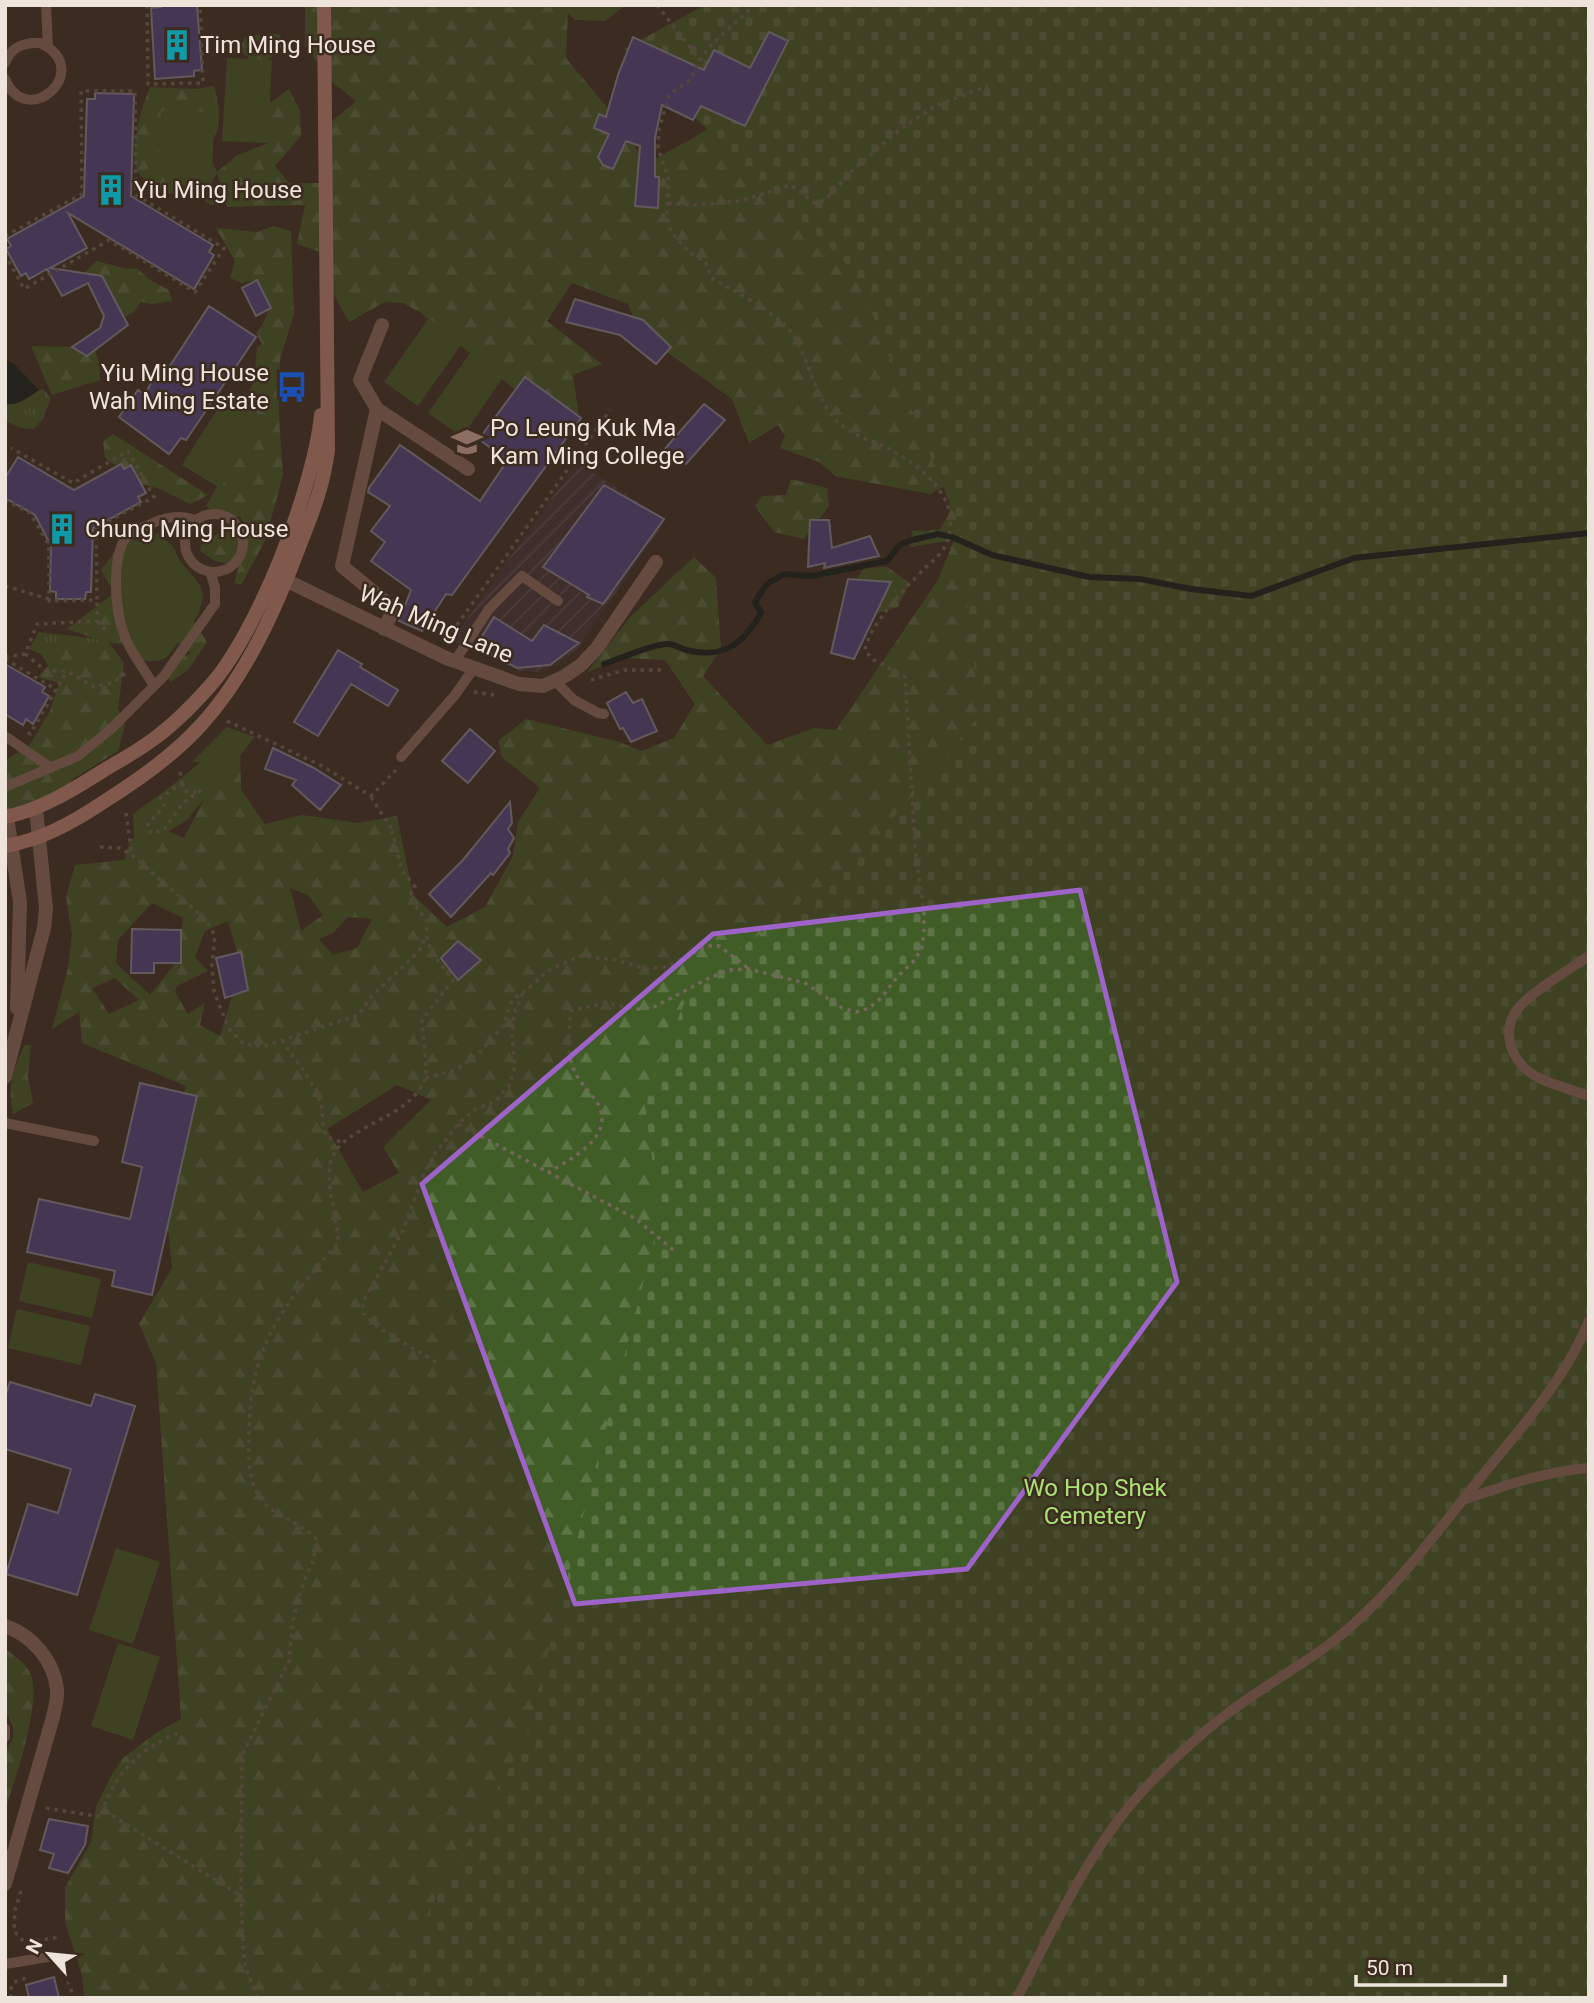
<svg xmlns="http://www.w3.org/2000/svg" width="1594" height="2003" font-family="Roboto,sans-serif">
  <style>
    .industrial { fill: url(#industrial-furrows) }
    .grass { fill: url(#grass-tufts) }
    .forest { fill: url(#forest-firs); fill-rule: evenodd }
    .cemetery { fill: url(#cemetery-stones) }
    .park { fill: #415d27 }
    .water { fill: #06171a }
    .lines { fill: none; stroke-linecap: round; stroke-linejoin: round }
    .stream { stroke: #06171a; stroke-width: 6 }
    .building { fill: #504592; stroke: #9190a6; stroke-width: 2 }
    .path { stroke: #74665b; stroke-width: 3.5; stroke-dasharray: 3.5 5; stroke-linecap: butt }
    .lane { stroke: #976f64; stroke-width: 10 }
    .street { stroke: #976f64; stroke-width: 14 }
    .secondary { stroke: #d29180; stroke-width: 14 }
    .marked { fill: none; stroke: #9e63c8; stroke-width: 5; stroke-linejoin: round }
    .labels { text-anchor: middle; stroke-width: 5; stroke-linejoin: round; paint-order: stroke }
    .poi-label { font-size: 24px; fill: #efe4dc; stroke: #3c2c20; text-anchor: start }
    .street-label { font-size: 24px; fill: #efe4dc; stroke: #3c2c20 }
    .park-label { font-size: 24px; fill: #a9e376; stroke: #3c2c20 }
  </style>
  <defs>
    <pattern id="industrial-furrows" width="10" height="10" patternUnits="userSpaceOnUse" patternTransform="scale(1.75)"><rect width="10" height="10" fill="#43313b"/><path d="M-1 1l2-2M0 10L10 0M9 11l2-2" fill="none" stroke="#5e4f57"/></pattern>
    <pattern id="grass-tufts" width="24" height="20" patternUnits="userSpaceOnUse" patternTransform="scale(1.75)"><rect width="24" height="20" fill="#415d27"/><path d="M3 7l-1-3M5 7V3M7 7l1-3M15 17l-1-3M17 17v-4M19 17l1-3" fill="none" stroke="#5d7446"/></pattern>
    <pattern id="forest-firs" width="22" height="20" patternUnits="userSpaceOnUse" patternTransform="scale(1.75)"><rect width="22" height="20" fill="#415d27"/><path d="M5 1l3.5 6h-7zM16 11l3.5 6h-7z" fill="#5d7446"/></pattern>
    <pattern id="cemetery-stones" width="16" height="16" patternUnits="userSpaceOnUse" patternTransform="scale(1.75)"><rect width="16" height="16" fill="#415d27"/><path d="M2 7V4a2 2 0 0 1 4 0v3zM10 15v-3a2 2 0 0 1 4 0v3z" fill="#5d7446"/></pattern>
  </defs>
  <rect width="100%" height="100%" fill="#3c2c20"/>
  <!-- industrial -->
  <path class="industrial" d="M577 462 666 520 578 648 558 664 538 672 519 671 470 646 452 640Z"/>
  <!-- grass -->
  <path class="grass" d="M43 389 51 398 43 419 33 429 21 428 6 421 5 404Z
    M39 632 107 640 114 676 48 665 41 654 29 649Z"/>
  <!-- forest -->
  <path class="forest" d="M305 5H579L568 13 566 58 619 122 646 164 738 113 1112 369 519 1998H84L82 1975 65 1922V1888L91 1842 96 1807 112 1774 123 1758 156 1733 181 1719 156 1363 139 1324 172 1268 163 1181 186 1086 82 1043 79 1012 52 1029 68 968 72 935 66 897 75 865 124 860 131 839 162 829 184 838 224 761 192 762 227 727 240 737 241 790 265 824 302 815 358 823 397 816 413 895 447 927 485 907 513 856 518 822 540 788 502 757 498 741 526 719 619 742 642 751 674 738 695 704 665 660 625 658 587 672 631 616 694 557 716 578 721 649 703 676 767 745 814 728 836 730 938 580 954 540 910 547 912 531 939 530 948 516 956 481 930 494 835 476 819 462 780 448 785 436 778 425 749 443 732 399 657 345 637 327 628 304 572 283 547 321 602 364 573 375 580 424 514 389 421 313 403 303 385 302 349 322 328 284 326 254 297 244 305 205 227 207 217 173 210 184 213 197 221 204 210 205 200 196 197 183 213 164 217 172 236 156 268 143 259 111 289 89 300 111 301 136 275 166 289 183H328L325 127 356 101 332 82 305 46ZM290 888 308 895 323 915 301 931ZM152 903 183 918 178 960 150 995 116 963 118 940ZM348 917 372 919 357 948 333 955 319 939 333 933ZM228 921 241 966 220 1036 200 1025 205 1003 188 1014 175 992 177 986 208 971 195 957 205 931ZM115 978 139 1000 109 1014 92 988ZM397 1085 431 1100 383 1147 399 1173 363 1192 327 1129Z
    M271 33 280 35 284 44 261 68 239 50 245 37Z
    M214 86C228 135 212 144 179 175L181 186 179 190 169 194C158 190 145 183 138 172 128 154 142 105 150 87L196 89Z
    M273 226 291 231 294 314 280 359 279 417 283 475 265 541 241 585 234 583 239 566 215 561 200 551 202 540 244 523 240 516 224 520 206 506 233 458 251 417 247 395 254 381 257 348 262 344 256 333C274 311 269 303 257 280L242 283 230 278 235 261 216 228 257 232Z
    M96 261 124 268 138 269 150 280 169 290 172 301 153 304 141 302 134 312 123 318 84 273Z
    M31 346 72 347 87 356 95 350 99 362 100 380 52 395Z
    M113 434 208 495 190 504 160 489 141 484 105 458 103 442Z
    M791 479 827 488 829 506 804 539 774 532 755 506 762 496 786 495Z
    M125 538 176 550 160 592 199 600 194 622 207 642 188 670 170 682 166 665 191 653 176 641 159 646 109 643 124 663 118 709 125 725 118 751 73 779 52 807 5 824V761L30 744 50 711 59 683 38 677 58 655 77 642H105L67 629 114 593 101 570Z
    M887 567 910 583 898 607 858 619V577L864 568Z
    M25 1045H31L28 1076 33 1103 13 1114C7 1087 13 1069 25 1045Z
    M5 1648C13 1655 24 1662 29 1671 45 1697 14 1781 5 1811V1755L13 1737V1726L5 1710Z"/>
  <!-- cemetery -->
  <path class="cemetery" d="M705 5H1589V1998H380L526 1738 660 1217 644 1098 692 985 857 860 980 715 958 523 855 272 624 49Z"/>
  <!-- park -->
  <path class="park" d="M560 5H626L605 21 575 20Z
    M227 58 272 60 268 143 222 141Z
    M161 111 214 112 212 189 186 191 158 159Z
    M429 318 463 342 418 406 384 382Z
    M473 349 506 373 462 437 428 413Z
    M227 394 265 418 220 488 182 465Z
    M157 533 172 545 180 561 200 585 203 595 199 613 189 628 167 657 158 661H142L133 654 112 609 111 588 114 555Z
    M227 727 255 737 187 820 135 853 133 814C162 792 212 761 227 727Z
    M28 1262 101 1279 92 1318 19 1301Z
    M17 1309 90 1326 81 1365 8 1348Z
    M116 1548 160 1562 133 1644 89 1630Z
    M118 1643 160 1657 133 1740 91 1726Z"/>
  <!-- water -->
  <path class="water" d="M5 359 14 364 39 390C29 397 18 406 5 404Z"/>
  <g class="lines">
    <!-- stream -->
    <path class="stream" d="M604 664C623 658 646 646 666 644 673 643 680 648 686 650 723 660 744 643 761 613L755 602 767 584 784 574 812 576 887 561 899 546 908 541 938 534 952 537 992 555 1089 577 1140 579 1191 589 1251 596 1354 558 1589 533"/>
  </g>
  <!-- building -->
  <path class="building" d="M161 5H197L202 70 194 71V76L155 79 151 8 161 7Z
    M769 32 788 41 745 126 701 106 693 120 662 105 655 138V177H659L658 208 635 206 640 146 626 141 613 169 603 165 598 157 609 134 594 128 599 114 606 117 618 75 633 37 704 70 714 50 750 68Z
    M95 93 134 94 131 196 213 245 209 252 214 255 194 289 68 213 87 248 50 268 102 276 128 325 87 356 72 347 100 328 104 316 88 283 62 296 47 269 29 279 26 273 21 276 6 249 11 246 7 239 84 196 87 99H95Z
    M257 280 271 308 256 316 242 288Z
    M575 299 643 320 671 347 656 364 620 335 566 322Z
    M209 306 256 337 186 440 181 438 169 454 119 417 138 390 145 395 156 373 162 378Z
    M525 377 581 418 452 595 446 594 422 631 399 621 411 590 371 561 385 542 371 531 390 506 368 492 369 488 400 445 480 501 507 461 479 439Z
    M704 404 725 420 686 464 663 451Z
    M18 457 74 490 121 464 124 469 131 465 146 493 138 497 141 502 93 528 91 592H86L85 599H56V592L50 591 51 546 35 515 5 498V478Z
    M604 485 664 519 603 604 587 597 589 595 543 567Z
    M810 520H829L832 548 870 536 879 556 824 568 825 563 808 567Z
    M848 579 891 582 854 659 831 653Z
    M494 617 532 641 544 625 579 643 550 665 517 668 476 646Z
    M338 650 362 664 360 667 398 690 388 706 351 684 318 736 294 722Z
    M5 664 45 687 42 692 49 696 33 724 26 719 23 725 5 714Z
    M626 692 633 703 642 699 657 731 631 742 623 728 620 729 607 703Z
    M470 729 495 751 468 783 442 761Z
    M273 748 312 767 341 785 320 810 292 785 296 780 265 769Z
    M510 802 512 823 508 829 514 838 508 849 510 853 493 875 491 873 451 917 429 894 463 860Z
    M132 929 181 930V963H154V973H131Z
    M458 941 481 960 458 980 441 958Z
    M241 952 248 990 225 998 216 958Z
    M140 1083 197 1096 152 1295 112 1286 115 1271 27 1252 39 1199 130 1219 142 1167 122 1162Z
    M10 1382 91 1406 95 1394 135 1406 77 1595 6 1574 28 1504 58 1513 71 1469 5 1449V1397Z
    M49 1819 88 1826 85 1845 68 1873 49 1868 54 1854 40 1850Z
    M54 1977 59 1998H29L26 1985Z"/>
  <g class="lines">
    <!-- path -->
    <path class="path" d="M147 5 148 84 203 83 200 5
      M657 5 700 60
      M668 203 694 205 740 201 791 185 815 203 825 200 852 171 899 130 935 106 988 86
      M5 236 82 194 81 91H135L136 195 224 248 195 292 109 240 24 289 5 254
      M5 500 30 513 49 545V601L97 600 96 528 154 497 128 451 73 483 11 448
      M5 586 49 599
      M97 621 107 632
      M447 639 610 410
      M25 654 46 671H67L94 687 114 682 127 672
      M5 657 25 654 37 624 97 621V600
      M5 659 57 690
      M591 680 624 670H659L665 668
      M474 692 494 695
      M227 721 322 766 371 796 396 770
      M28 732 30 734 67 671
      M180 772 182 783
      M182 783 185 791 193 793 201 790 183 803 164 830 151 833 147 828 149 822 157 815 164 805 160 798Z
      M371 797 391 828
      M126 813 132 855 204 918 215 935 212 965 214 992 229 1029 244 1044 265 1046 358 1015 372 996 419 951 425 938
      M100 847 119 848 132 855
      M282 1040C294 1059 310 1077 319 1097 323 1106 322 1131 327 1136 330 1139 338 1141 342 1142
      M426 1078 456 1070 480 1052 503 1026 512 1000 530 987 547 971 580 956 616 960 647 969 665 967 707 946H719L748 968
      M458 1124 636 1219 677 1253
      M548 1173C570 1159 614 1138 599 1106 592 1093 579 1083 574 1070 566 1051 569 1030 571 1011L604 1003 639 1009 654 1007 709 978 729 970 749 969 805 983 842 1008 856 1012 869 1008 882 997 897 977 915 960 922 947 924 930V911L916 859 905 677 872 659 865 650C869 625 906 587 924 569 937 557 947 550 950 531 956 493 918 464 887 448 872 441 853 435 840 424 817 405 810 361 793 335 779 313 734 291 711 278L706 263 689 252 671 232 667 215 669 180 658 148 659 129 669 95 690 80 700 60 711 45 755 5
      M436 1362 379 1328 363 1313V1302L403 1230 425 1171 436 1152 458 1124 474 1110 496 1101 510 1084 515 1067 512 1036 514 1013 524 991
      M46 1808 101 1817C111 1776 142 1746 181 1732
      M105 1811 241 1896
      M21 1891 15 1910 14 1931 24 1942 55 1938 56 1941
      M62 1965 74 1998
      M11 1998 10 1991 14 1982 30 1977
      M257 1998 244 1962 241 1896 242 1755 289 1661 293 1620 304 1581 313 1561 317 1540C300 1520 271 1517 258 1495 249 1479 248 1456 249 1437 249 1346 281 1308 338 1243 338 1218 323 1180 332 1158 346 1124 410 1119 425 1079 428 1071 422 1032 422 1020L453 980C437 959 424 949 427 921L409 897 415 887 402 870 392 831"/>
    <!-- lane -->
    <path class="lane" d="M46 5 48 47
      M5 63C11 47 23 42 40 43 96 69 27 132 5 79
      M185 543a29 29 0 1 1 58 0a29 29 0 1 1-58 0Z
      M455 661 489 609 522 576 558 601
      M555 681 574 700 598 713 604 714
      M154 686C145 670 130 652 124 634 115 611 110 552 129 534 134 530 143 527 149 525 161 518 183 513 196 521
      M5 736 51 768
      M401 757 455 695 474 668
      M5 787 78 756 111 729 164 676 215 604V587L210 572
      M1589 956C1570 969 1536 989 1522 1004 1498 1028 1510 1062 1537 1077 1553 1085 1572 1090 1589 1096
      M5 1123 94 1141
      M1463 1500C1504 1486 1546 1471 1589 1468
      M5 1728V1737
      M5 1964 54 1956
      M1017 1998C1056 1924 1092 1842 1151 1782 1181 1751 1216 1720 1252 1696 1278 1678 1306 1662 1331 1643 1389 1598 1432 1538 1477 1482 1518 1431 1564 1382 1589 1321"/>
    <!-- street -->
    <path class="street" d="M382 325 360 380 377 409 468 469
      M377 409 342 566 394 609 384 629
      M275 575 446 658 519 684 543 686 565 676 581 665 597 648 656 562
      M7 817 20 902 17 1008
      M5 1077 44 928 46 909 36 808
      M5 1626C32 1635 54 1661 57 1689 58 1698 55 1708 53 1717L5 1884"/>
    <!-- secondary -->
    <path class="secondary" d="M5 817C40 810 71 791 101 772 119 761 138 751 155 738 174 724 193 705 209 687 258 633 314 487 321 415
      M5 846C41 840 72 823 102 803 138 780 173 756 202 724 248 673 277 606 301 542 313 512 324 483 328 450L324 5"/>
  </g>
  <!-- marked area -->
  <path d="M0 0H1594V2003H0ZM1080 890 1177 1282 967 1569 575 1604 422 1184 713 934Z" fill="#3c2c20" fill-opacity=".55" fill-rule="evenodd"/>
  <path class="marked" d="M1080 890 1177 1282 967 1569 575 1604 422 1184 713 934Z"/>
  <!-- icons -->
  <defs>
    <symbol id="building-bare" viewBox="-9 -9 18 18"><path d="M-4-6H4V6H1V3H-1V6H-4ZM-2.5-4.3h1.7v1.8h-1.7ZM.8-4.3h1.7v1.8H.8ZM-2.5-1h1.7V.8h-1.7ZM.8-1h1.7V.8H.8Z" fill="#0f9aa8" stroke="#3c2c20" stroke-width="2.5" paint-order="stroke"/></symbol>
    <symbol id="bus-bare" viewBox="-9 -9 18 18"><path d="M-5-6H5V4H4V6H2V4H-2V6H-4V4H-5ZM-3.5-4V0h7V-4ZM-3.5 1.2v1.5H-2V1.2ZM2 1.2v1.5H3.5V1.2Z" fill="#1a4fb4" stroke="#3c2c20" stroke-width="2.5" paint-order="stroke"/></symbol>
    <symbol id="school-bare" viewBox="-9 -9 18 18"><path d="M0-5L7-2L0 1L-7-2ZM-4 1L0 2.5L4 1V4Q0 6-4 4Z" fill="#8d6e63" stroke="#3c2c20" stroke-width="2.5" paint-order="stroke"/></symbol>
  </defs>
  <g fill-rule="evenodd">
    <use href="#building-bare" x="155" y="23" width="44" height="44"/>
    <use href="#building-bare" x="89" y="168" width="44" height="44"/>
    <use href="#bus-bare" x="270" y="365" width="44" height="44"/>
    <use href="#school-bare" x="445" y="420" width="44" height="44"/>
    <use href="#building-bare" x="40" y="507" width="44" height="44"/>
  </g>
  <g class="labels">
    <!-- poi labels -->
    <g class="poi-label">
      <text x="200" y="53">Tim Ming House</text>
      <text x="134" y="198">Yiu Ming House</text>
      <text x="269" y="381" text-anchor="end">Yiu Ming House<tspan x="269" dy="28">Wah Ming Estate</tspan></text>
      <text x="490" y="436">Po Leung Kuk Ma<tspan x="490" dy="28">Kam Ming College</tspan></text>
      <text x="85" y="537">Chung Ming House</text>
    </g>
    <!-- street labels -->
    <g class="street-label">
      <text transform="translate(436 624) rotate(23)" y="8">Wah Ming Lane</text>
    </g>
    <!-- park labels -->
    <g class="park-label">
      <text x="1095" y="1496">Wo Hop Shek<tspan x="1095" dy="28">Cemetery</tspan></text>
    </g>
  </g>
  <!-- border -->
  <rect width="1594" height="2003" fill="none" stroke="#efe4dc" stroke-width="14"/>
  <!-- north arrow -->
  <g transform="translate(49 1954) rotate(297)" stroke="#3c2c20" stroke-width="5" paint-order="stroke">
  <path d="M0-5L12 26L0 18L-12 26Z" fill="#efe4dc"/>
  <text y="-10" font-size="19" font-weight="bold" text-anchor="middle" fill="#efe4dc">N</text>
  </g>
  <!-- scale -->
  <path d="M1356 1975v10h149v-10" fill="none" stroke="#efe4dc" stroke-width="3.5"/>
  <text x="1366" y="1975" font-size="21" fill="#efe4dc" stroke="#3c2c20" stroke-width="5" paint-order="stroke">50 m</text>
</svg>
